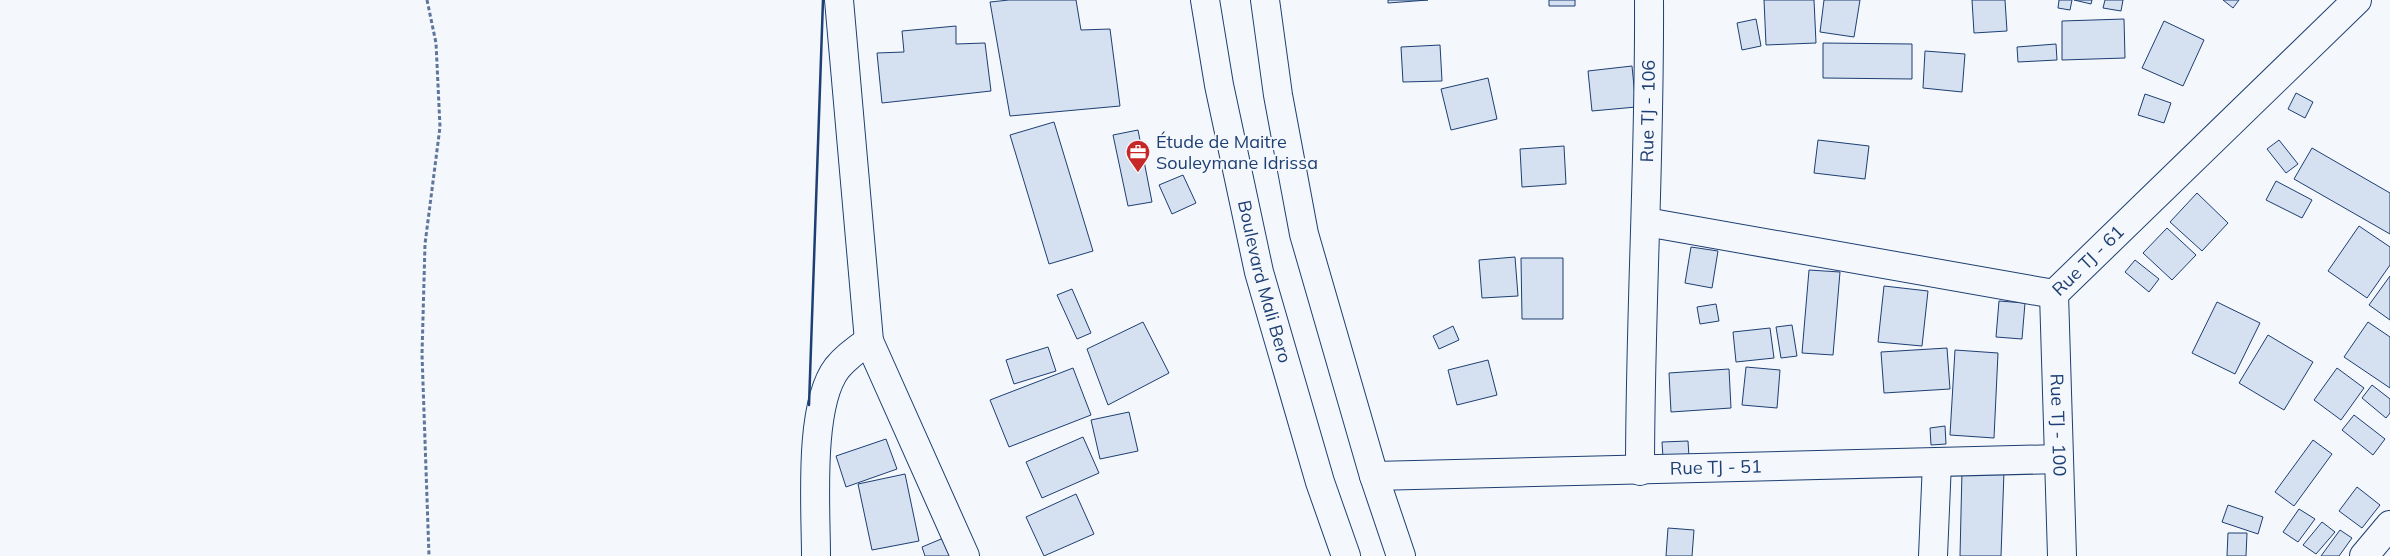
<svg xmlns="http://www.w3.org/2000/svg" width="2390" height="556" font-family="Mulish,sans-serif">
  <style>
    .building { fill: #d5e0f0; stroke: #1d3f73 }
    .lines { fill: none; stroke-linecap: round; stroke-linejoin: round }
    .street-casing { stroke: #1d3f73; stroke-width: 30 }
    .primary-casing { stroke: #1d3f73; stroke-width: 30 }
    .path { stroke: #5e769c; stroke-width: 3; stroke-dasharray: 4 2.5; stroke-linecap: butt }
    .street { stroke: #f4f7fb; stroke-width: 28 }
    .primary { stroke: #f4f7fb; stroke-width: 28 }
    .wall { stroke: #1d3f73; stroke-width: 2.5 }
    .labels { text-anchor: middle; stroke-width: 4; stroke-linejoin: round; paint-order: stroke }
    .street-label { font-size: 18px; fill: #1d3f73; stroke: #f4f7fb }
    .poi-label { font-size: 18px; fill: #1d3f73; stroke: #f4f7fb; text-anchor: start }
  </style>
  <rect width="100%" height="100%" fill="#f4f7fb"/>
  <!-- building -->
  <path class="building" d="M1009 0H1076L1081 30 1110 29 1120 106 1010 116 990 2Z
    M1388 0H1428L1388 3Z
    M1549 0H1575V6H1549Z
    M1764 0H1814L1816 43 1766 45Z
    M1824 0H1860L1854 37 1820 32Z
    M1972 0H2005L2007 31 1974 33Z
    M2059 0H2072L2070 10 2058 8Z
    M2074 0H2092L2091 4Z
    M2105 0H2123L2121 11 2103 8Z
    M2223 0H2239L2233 8Z
    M1756 19 1761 46 1742 50 1737 23Z
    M2124 19 2125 58 2062 60V21Z
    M2164 21 2204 40 2183 86 2142 68Z
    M956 26V44L985 43 991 91 882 103 877 53 904 52 902 31Z
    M1823 43 1912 44V79L1823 78Z
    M2056 44 2057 60 2018 62 2017 47Z
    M1440 45 1442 81 1403 82 1401 47Z
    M1925 51 1965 54 1962 92 1923 88Z
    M1632 66 1636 107 1592 111 1588 71Z
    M1488 78 1497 119 1451 130 1441 89Z
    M2296 93 2313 102 2305 118 2288 109Z
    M2145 94 2171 103 2164 123 2138 115Z
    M1054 122 1093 251 1049 264 1010 135Z
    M1138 130 1152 202 1128 206 1113 135Z
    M1818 140 1869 146 1865 179 1814 173Z
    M2279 140 2298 164 2286 173 2267 149Z
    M1564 146 1566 184 1522 187 1520 149Z
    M2312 148 2390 193V234L2294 179Z
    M1183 175 1196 203 1172 214 1159 185Z
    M2276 181 2312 200 2302 218 2266 200Z
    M2197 193 2228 223 2202 251 2170 222Z
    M2359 226 2390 247V265L2367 298 2328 271Z
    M2167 228 2196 255 2172 280 2143 253Z
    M1691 247 1718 251 1712 288 1685 283Z
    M1515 257 1518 296 1482 298 1479 260Z
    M1521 258H1563V319H1522Z
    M2135 260 2159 279 2149 292 2125 272Z
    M1809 270 1840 272 1833 355 1802 353Z
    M2390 276V320L2369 305Z
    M1884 286 1928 291 1922 346 1878 342Z
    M1072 289 1091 333 1077 339 1057 295Z
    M1999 301 2025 303 2022 339 1996 337Z
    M2217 302 2260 323 2235 374 2192 353Z
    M1716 304 1719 321 1700 324 1697 307Z
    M1143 322 1169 373 1108 405 1087 349Z
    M2368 322 2390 337V388L2344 357Z
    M1792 325 1797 356 1781 358 1776 327Z
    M1453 326 1459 340 1439 349 1433 336Z
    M1770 328 1774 358 1736 362 1733 332Z
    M2268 335 2313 362 2284 410 2239 383Z
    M1048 347 1056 371 1014 384 1006 360Z
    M1947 348 1950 389 1884 393 1881 352Z
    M1955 350 1998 353 1994 438 1950 435Z
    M1488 360 1497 395 1457 405 1448 370Z
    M1746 367 1780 370 1777 408 1742 405Z
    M1073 368 1091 415 1009 447 990 400Z
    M2337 368 2364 388 2341 420 2314 400Z
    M1729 369 1731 408 1671 412 1669 373Z
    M2372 385 2390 399V413L2386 418 2362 398Z
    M1129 412 1138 451 1100 459 1091 420Z
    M2354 415 2385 439 2373 455 2342 430Z
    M1945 426 1946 444 1931 445 1930 428Z
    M1083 437 1099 473 1042 498 1026 462Z
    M886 439 897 469 846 487 836 456Z
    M2313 440 2332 454 2294 506 2275 492Z
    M1688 441 1689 457 1663 458 1662 442Z
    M1962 471H2004L2001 556H1960Z
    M905 474 919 541 872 550 858 484Z
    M2357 487 2380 505 2362 528 2339 511Z
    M1076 494 1094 534 1044 556 1026 517Z
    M2228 505 2263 517 2258 534 2222 522Z
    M2299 509 2315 519 2298 542 2283 532Z
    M2322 522 2335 532 2316 554 2303 545Z
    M1668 528 1694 530 1692 556H1666Z
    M2340 530 2352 538 2339 556H2321Z
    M2228 533H2247L2246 556H2227Z
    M946 537 954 556H925L922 547Z"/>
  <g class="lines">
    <defs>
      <g id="street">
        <path d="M839 0 869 341 965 556"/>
        <path id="s1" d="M1646 222 2054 294 2357 0"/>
        <path id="s2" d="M2054 294 2062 556"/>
        <path id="s3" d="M1640 471C1640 314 1650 157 1649 0"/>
        <path id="s4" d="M1374 476 2059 459"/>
        <path d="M816 556C816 509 808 406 837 368 846 357 857 349 869 341"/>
        <path d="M1933 556 1937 462"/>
        <path d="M2364 556 2390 525"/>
      </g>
      <g id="primary">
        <path id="s5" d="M1205 0 1219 85 1259 272 1320 482 1346 556"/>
        <path d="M1265 0 1278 95 1304 234 1374 476 1401 556"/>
      </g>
    </defs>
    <!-- street casing -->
    <use href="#street" class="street-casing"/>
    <!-- primary casing -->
    <use href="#primary" class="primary-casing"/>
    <!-- path -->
    <path class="path" d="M427 0 436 43 440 127 425 244 422 354 429 556"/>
    <!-- street -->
    <use href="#street" class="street"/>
    <!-- primary -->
    <use href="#primary" class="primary"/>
    <!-- wall -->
    <path class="wall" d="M809 405 823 0"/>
  </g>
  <!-- icons -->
  <defs>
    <symbol id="office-pin" viewBox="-11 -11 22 30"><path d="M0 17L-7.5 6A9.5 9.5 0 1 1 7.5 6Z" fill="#c62828" stroke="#f4f7fb"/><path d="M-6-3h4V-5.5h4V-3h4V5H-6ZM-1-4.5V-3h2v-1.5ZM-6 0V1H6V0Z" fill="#fff"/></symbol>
  </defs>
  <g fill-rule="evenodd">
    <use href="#office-pin" x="1124" y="138" width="28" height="38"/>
  </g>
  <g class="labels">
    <!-- street labels -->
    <g class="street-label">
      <text dy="6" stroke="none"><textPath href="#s3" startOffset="360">Rue TJ - 106</textPath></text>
      <text dy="6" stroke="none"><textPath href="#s1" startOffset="462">Rue TJ - 61</textPath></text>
      <text dy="6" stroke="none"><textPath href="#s5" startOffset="288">Boulevard Mali Bero</textPath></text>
      <text dy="6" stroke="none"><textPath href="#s2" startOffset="131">Rue TJ - 100</textPath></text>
      <text dy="6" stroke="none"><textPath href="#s4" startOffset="342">Rue TJ - 51</textPath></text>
    </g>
    <!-- poi labels -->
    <g class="poi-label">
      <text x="1156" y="148">Étude de Maitre<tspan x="1156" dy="21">Souleymane Idrissa</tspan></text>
    </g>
  </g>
</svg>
